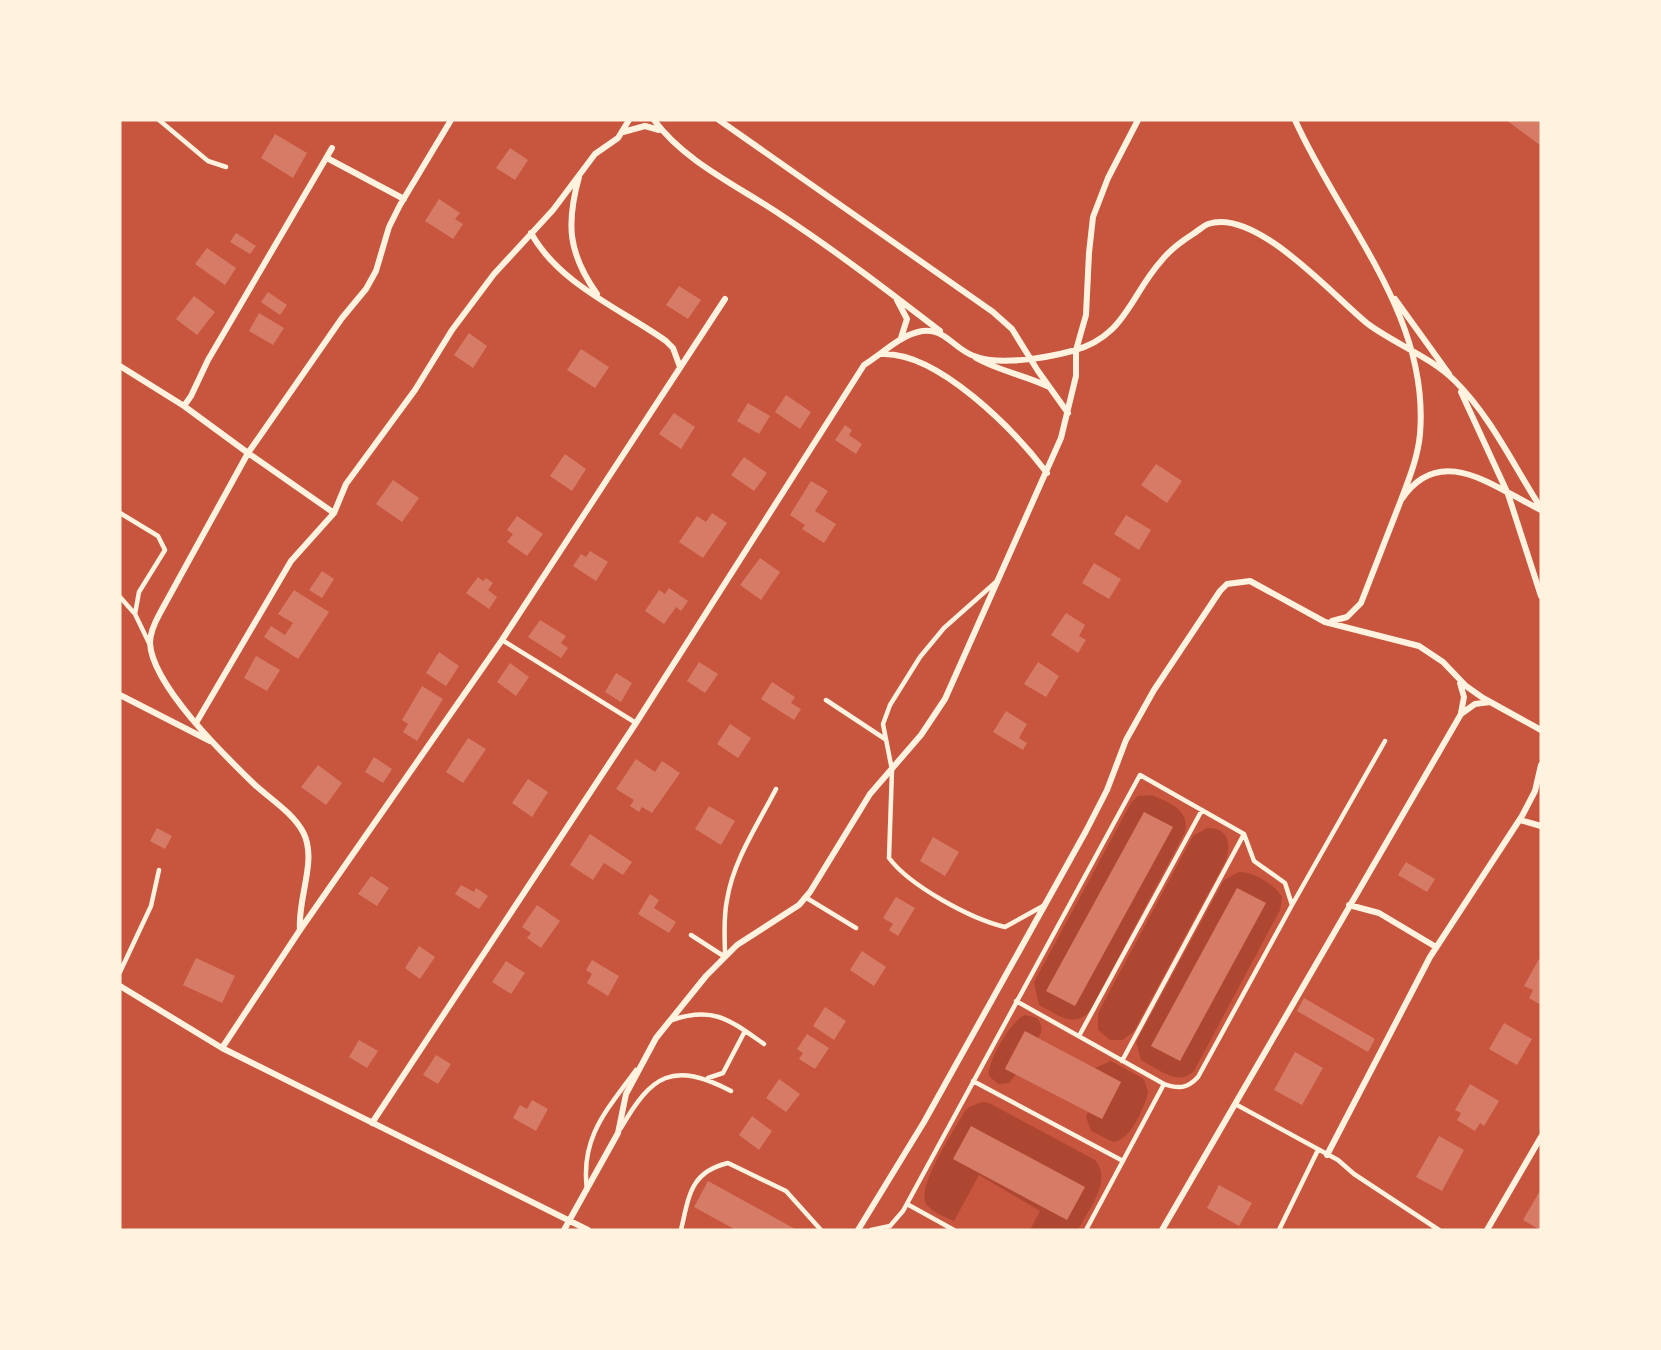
<svg xmlns="http://www.w3.org/2000/svg" width="1661" height="1350" font-family="'Work Sans',sans-serif">
  <style>
    .green { fill: #ae4732 }
    .building { fill: #d67c66 }
    .lines { fill: none; stroke-linecap: round; stroke-linejoin: round }
    .service { stroke: #fff3e0; stroke-width: 4.5 }
    .minor { stroke: #fff3e0; stroke-width: 6 }
  </style>
  <rect width="100%" height="100%" fill="#c8553d"/>
  <!-- green -->
  <path class="green" d="M1152 795C1169 803 1190 809 1185 832L1090 1011C1073 1029 1057 1014 1039 1005L1034 982 1131 803 1138 796Z
    M1207 828C1229 828 1232 844 1225 862L1134 1031 1123 1040H1110L1098 1030V1013L1193 836Z
    M1239 872C1254 872 1274 884 1282 897L1280 910 1194 1071C1178 1087 1158 1069 1141 1060L1136 1042 1224 880Z
    M1025 1015 1037 1018C1043 1026 1043 1031 1038 1038L1024 1032 1005 1068 1016 1074 1009 1083 998 1084 989 1076C986 1063 1012 1019 1025 1015Z
    M1111 1061 1144 1079 1148 1092C1145 1107 1130 1141 1113 1142L1091 1131 1086 1117 1088 1112 1102 1119 1121 1082 1095 1068Z
    M982 1102 989 1103 1095 1160C1113 1181 1088 1210 1078 1230H1030L1040 1211 979 1175 954 1221C945 1217 932 1212 926 1204 916 1187 955 1129 965 1111L969 1107Z"/>
  <!-- building -->
  <path class="building" d="M1506 120H1541V146Z
    M275 134 307 153 293 178 261 158Z
    M510 148 528 160 515 180 496 168Z
    M439 199 460 213 455 219 463 224 453 239 425 221Z
    M236 233 256 246 250 254 230 242Z
    M207 248 236 268 225 285 195 264Z
    M679 286 701 300 688 319 666 305Z
    M268 292 287 305 280 315 261 302Z
    M194 296 215 312 197 335 176 319Z
    M259 313 284 328 273 345 249 331Z
    M469 333 487 346 473 368 454 355Z
    M581 349 609 367 595 388 567 370Z
    M786 395 811 412 800 429 775 412Z
    M748 403 770 416 759 434 737 421Z
    M674 413 695 427 681 449 659 434Z
    M845 425 852 430 849 435 862 444 856 454 835 440Z
    M565 454 586 469 572 491 550 476Z
    M744 457 767 473 754 491 731 475Z
    M1156 464 1182 481 1167 503 1141 485Z
    M393 480 419 498 402 522 376 504Z
    M811 481 828 491 815 511 836 524 824 543 802 529 805 525 790 515Z
    M712 513 727 523 703 558 679 542 697 516 706 522Z
    M1126 515 1151 530 1139 550 1114 534Z
    M517 516 543 534 527 556 507 542 513 534 507 530Z
    M590 551 608 562 596 581 573 566 581 554 586 557Z
    M760 558 780 572 761 600 740 585Z
    M1094 563 1121 579 1109 599 1082 583Z
    M322 571 334 579 322 598 309 590Z
    M478 577 483 581 486 578 493 583 488 590 497 597 489 609 466 593Z
    M669 588 688 601 681 611 676 607 664 624 645 611 659 590 665 594Z
    M294 590 329 612 298 659 264 637 271 626 285 635 293 623 278 614Z
    M1066 613 1085 625 1079 636 1086 640 1078 653 1051 635Z
    M540 620 566 636 561 643 568 648 561 658 528 637Z
    M439 652 459 666 446 686 426 673Z
    M256 656 280 670 267 691 244 678Z
    M699 662 718 674 705 693 687 681Z
    M1038 662 1059 676 1046 697 1024 684Z
    M510 663 529 677 516 696 497 682Z
    M616 673 632 683 621 702 605 692Z
    M772 682 795 697 791 703 801 709 794 720 761 699Z
    M422 686 443 699 417 741 403 732 408 724 402 720Z
    M1006 711 1027 724 1019 738 1027 743 1023 750 993 732Z
    M730 724 751 738 738 758 717 744Z
    M468 738 486 749 463 783 446 772Z
    M374 757 392 769 383 783 365 772Z
    M636 759 655 772 662 761 680 773 652 813 642 807 639 812 630 806 634 800 616 789Z
    M318 765 342 783 326 805 301 787Z
    M528 779 548 792 532 817 512 803Z
    M709 806 735 821 721 845 695 829Z
    M1144 812 1173 827 1075 1006 1046 991Z
    M157 828 172 836 165 849 150 841Z
    M590 834 632 862 623 875 604 863 593 880 570 865Z
    M933 837 959 852 945 876 920 861Z
    M1406 862 1435 879 1427 892 1398 875Z
    M371 876 389 888 377 906 358 894Z
    M461 885 474 892 476 888 488 896 479 909 455 894Z
    M1237 888 1266 903 1180 1061 1151 1046Z
    M650 894 659 900 654 908 676 922 669 933 638 914Z
    M896 897 915 908 898 936 889 930 893 924 883 918Z
    M537 905 560 921 541 948 527 938 531 933 522 927Z
    M419 946 435 957 420 979 405 968Z
    M862 951 886 967 874 986 850 970Z
    M196 958 235 976 222 1003 183 985Z
    M1539 959 1541 960V1005L1529 998 1533 990 1524 986Z
    M592 960 619 976 608 996 587 983 592 974 586 970Z
    M506 961 525 973 511 994 492 982Z
    M1304 998 1375 1039 1368 1052 1297 1011Z
    M825 1007 846 1021 834 1040 813 1026Z
    M1504 1023 1532 1039 1517 1065 1489 1049Z
    M1025 1031 1121 1082 1102 1119 1005 1069Z
    M807 1034 829 1048 815 1069 799 1059 803 1053 797 1049Z
    M359 1040 378 1051 367 1068 349 1057Z
    M1295 1052 1323 1068 1302 1105 1274 1090Z
    M436 1055 451 1064 438 1084 423 1075Z
    M779 1079 800 1094 786 1112 766 1098Z
    M1470 1084 1499 1101 1484 1126 1480 1123 1475 1131 1457 1120 1461 1113 1455 1110Z
    M532 1100 548 1109 536 1131 513 1118 520 1105 527 1109Z
    M752 1116 772 1131 759 1150 739 1135Z
    M971 1126 1085 1187 1067 1220 953 1159Z
    M1439 1136 1464 1150 1442 1191 1416 1177Z
    M708 1181 797 1230H736L694 1207Z
    M1219 1185 1252 1203 1239 1226 1207 1208Z
    M1541 1189V1230H1540L1523 1220Z"/>
  <g class="lines">
    <!-- service -->
    <path class="service" d="M159 120 208 161 226 167
      M120 513 158 536 165 550 139 592 135 614
      M997 581 944 628 920 657 890 705 883 724 892 770 889 858C910 886 971 919 1005 927L1043 906
      M120 597 135 614 149 643
      M502 640 636 723
      M826 700 885 739
      M805 897 856 928
      M1292 905 1385 741
      M691 935 725 957C725 938 723 919 727 900 733 861 758 824 776 789
      M120 972 151 906 159 870
      M1016 1001 1164 1084
      M672 1020C714 1006 730 1020 764 1044
      M1079 1036 1202 810
      M1122 1061 1244 834
      M708 1078 723 1073 745 1031
      M973 1081 1123 1161
      M1237 1105 1338 1160 1354 1174 1439 1230
      M621 1128C652 1074 673 1061 731 1091
      M587 1190C580 1137 607 1110 636 1070
      M907 1204 954 1230
      M681 1230C689 1196 690 1172 728 1163L786 1191 821 1230
      M871 1230 890 1226 903 1211 1140 775 1244 834 1254 861 1285 883 1292 905 1198 1077C1187 1089 1178 1089 1164 1084L1086 1230
      M1279 1230 1318 1150"/>
    <!-- minor -->
    <path class="minor" d="M654 120C685 162 738 186 781 215 836 251 888 291 940 331
      M719 120 993 312 1012 329 1038 371 1068 413
      M1295 120C1341 223 1430 315 1420 434 1418 457 1409 479 1401 500
      M623 132 645 126 659 130
      M327 158 404 199
      M579 177C566 224 568 253 597 294
      M531 233C559 284 621 309 666 341L673 348 680 367
      M1395 299 1449 374
      M897 300 907 319 901 338
      M881 354C938 351 1015 431 1047 473
      M976 358C999 371 1024 375 1047 386
      M120 366 184 406
      M1461 392 1508 494 1541 596
      M334 513 248 453 342 318 366 289 376 271 389 227 400 205 451 120
      M1332 621 1347 617 1361 603 1401 500C1440 441 1493 487 1541 510
      M1460 683 1464 697 1461 713
      M120 695 210 741
      M196 723 291 561 334 513 346 484 415 390 452 330 494 274 553 210 595 154 618 138 629 120
      M1520 820 1541 826
      M1349 905 1379 913 1436 947
      M300 930C297 899 318 860 303 832 292 812 270 799 254 784 224 755 152 685 150 643 150 632 155 622 160 613L248 453 184 406 191 396 208 360 332 148
      M120 986 222 1048 588 1230
      M222 1048 300 930 502 640 725 299
      M372 1123 636 723 864 365C882 354 898 337 918 332 944 325 953 349 974 356 999 366 1046 358 1072 351 1126 337 1130 295 1162 260 1170 250 1182 241 1193 234 1198 231 1203 226 1208 224 1256 207 1334 297 1368 324 1395 344 1431 357 1455 381 1492 418 1513 465 1541 508
      M1327 1155 1430 957 1522 816 1535 791 1541 765
      M564 1230 618 1133 626 1094 656 1038 706 976 737 945 799 905 810 892 870 794 921 735 945 699 1061 438 1076 376V350L1086 315 1089 253 1093 217 1108 178 1138 120
      M858 1230 924 1122 1086 831 1107 790 1126 740 1154 690 1220 591 1227 584 1250 581 1325 622 1419 646 1443 662 1466 686 1483 698 1541 730
      M1162 1230 1461 714 1475 704 1490 702
      M1487 1230 1541 1137"/>
  </g>
  <!-- border -->
  <rect width="1661" height="1350" fill="none" stroke="#fff3e0" stroke-width="243"/>
</svg>
